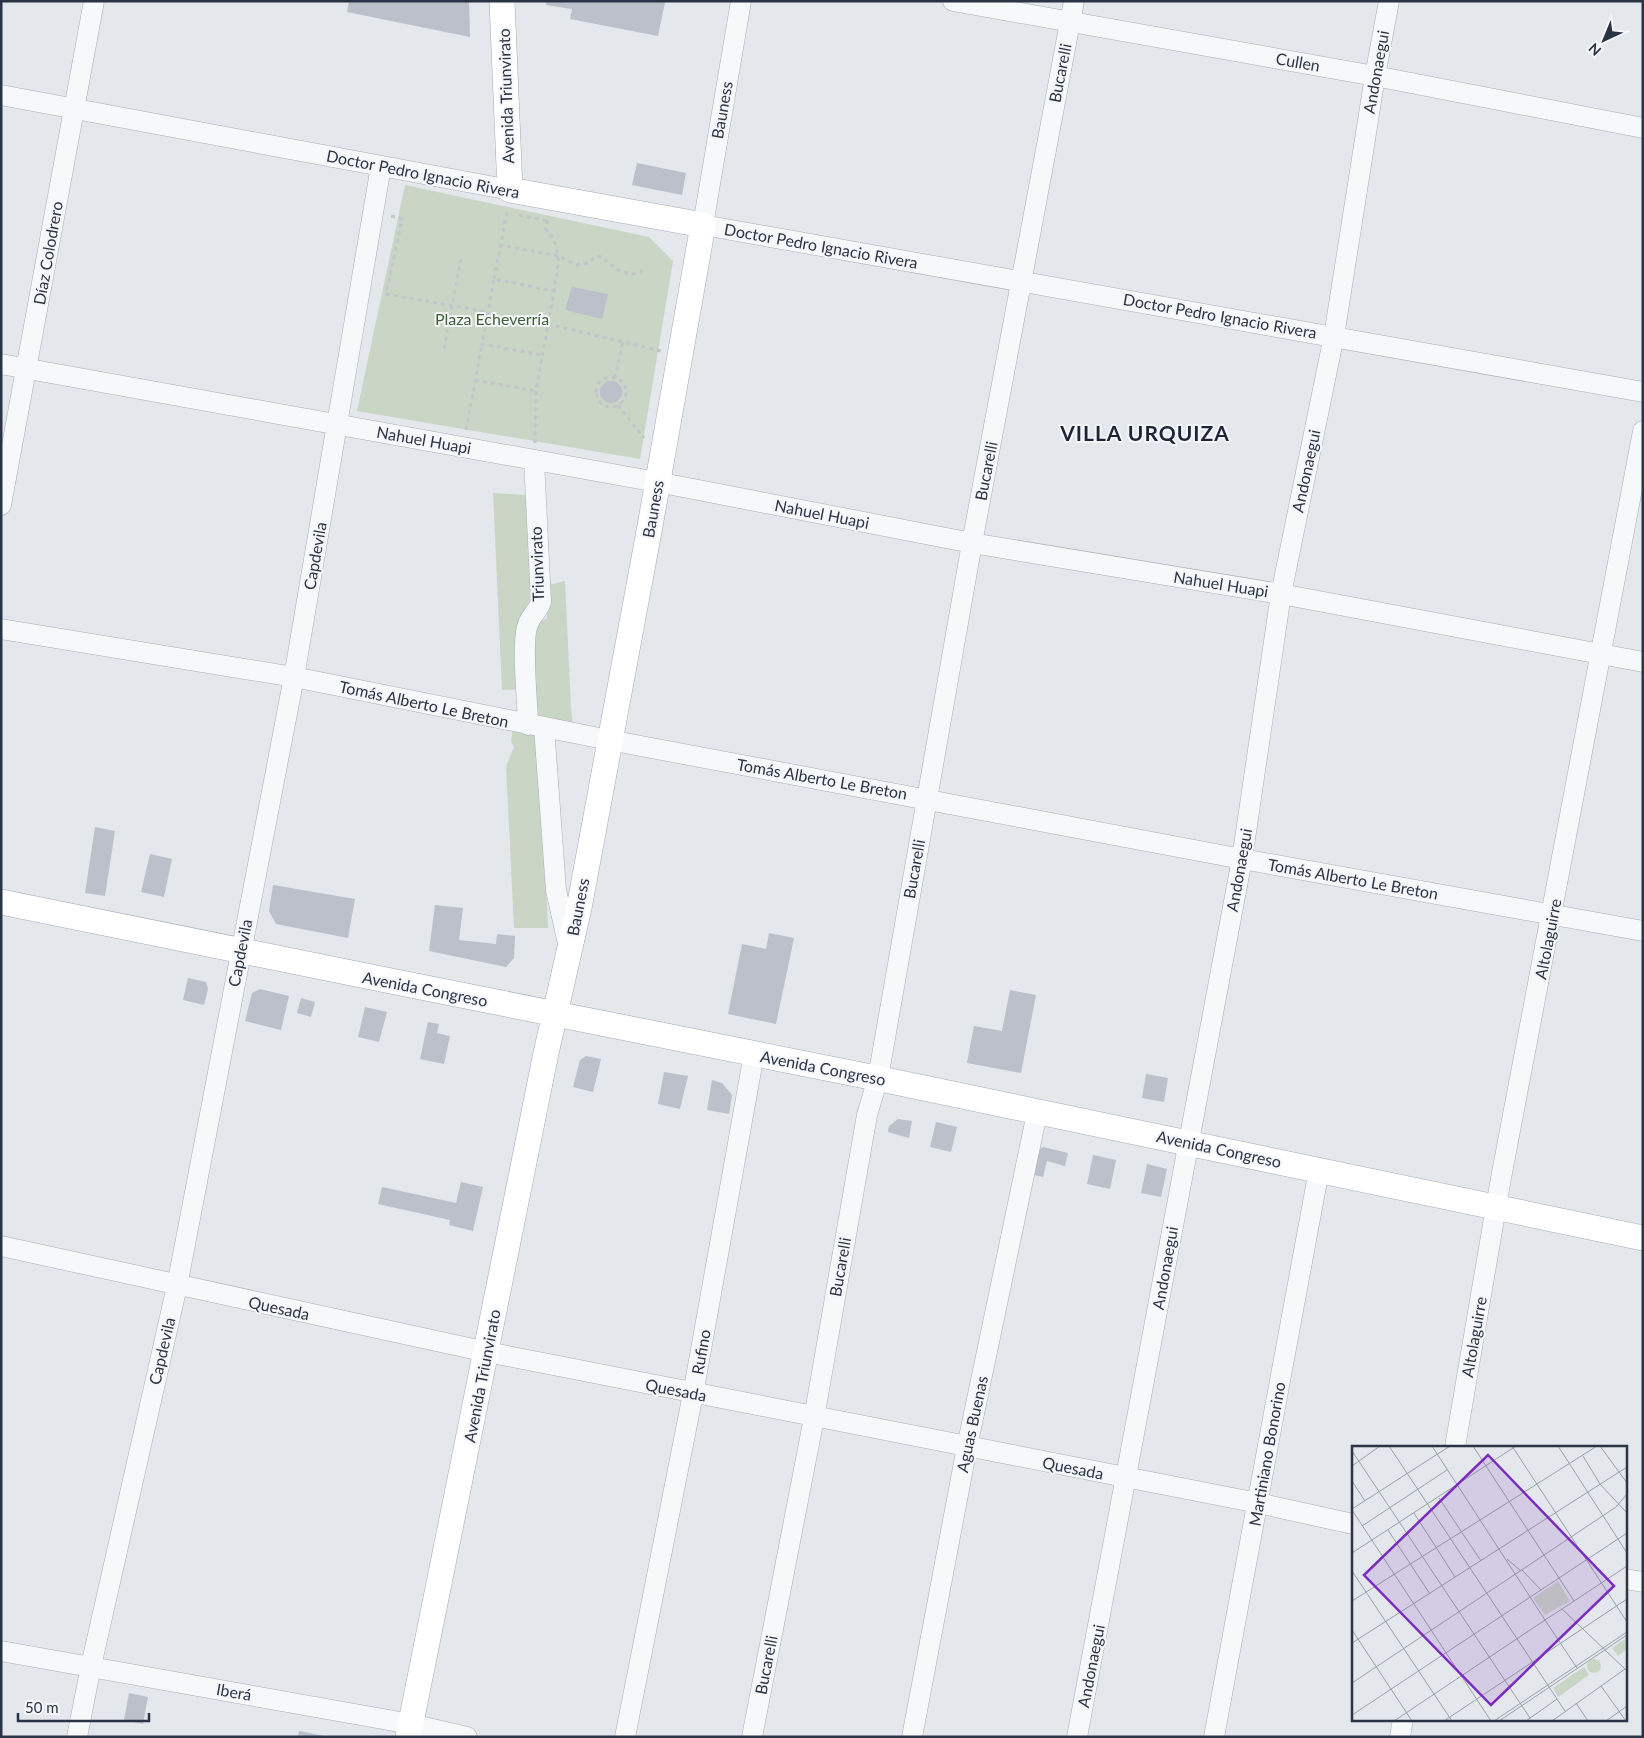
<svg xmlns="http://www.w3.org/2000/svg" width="1644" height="1738" font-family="Lato,sans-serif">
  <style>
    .green { fill: #c9d6c5 }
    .building { fill: #bbc0ca }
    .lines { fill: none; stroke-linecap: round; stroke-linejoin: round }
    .minor-casing { stroke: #a9aeb7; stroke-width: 21 }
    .major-casing { stroke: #a3abb8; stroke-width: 26 }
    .path { stroke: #c2c5cb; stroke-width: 3; stroke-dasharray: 4 4; stroke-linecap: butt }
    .minor { stroke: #f7f8fa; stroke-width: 20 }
    .major { stroke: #fff; stroke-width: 25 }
    .labels { text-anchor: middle; stroke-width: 4; stroke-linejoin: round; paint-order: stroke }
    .street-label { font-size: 16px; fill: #2b3445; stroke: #f4f6f9 }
    .park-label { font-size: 16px; fill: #3f6138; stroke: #f4f6f9 }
    .district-label { font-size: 21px; font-weight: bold; letter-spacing: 1px; fill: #1d2536; stroke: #f4f6f9 }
    .inset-road { fill: none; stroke: #9a9fa9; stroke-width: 1 }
    .view { fill: #7b2cbf; fill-opacity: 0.15; stroke: #7b2cbf; stroke-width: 2.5 }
    .inset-edge { fill: none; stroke: #2b3445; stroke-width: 2.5 }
  </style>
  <rect width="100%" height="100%" fill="#e4e7ec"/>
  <!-- green -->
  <path class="green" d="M405 185 649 237 673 261 640 459 357 411Z
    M493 493 526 495 533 601 522 689 502 690Z
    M565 581 571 708 573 727 539 718 534 710 535 622 547 619 545 586Z
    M513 729 534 734 539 739 548 928H514L506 766 514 747 511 741Z"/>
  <!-- building -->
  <path class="building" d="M349 1H469L470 37 347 12Z
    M547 1H663L665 2 658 36 570 19 572 9 546 5Z
    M637 163 686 173 682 195 632 185Z
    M572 287 608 294 602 319 565 310Z
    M600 392a11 11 0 1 1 22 0a11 11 0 1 1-22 0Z
    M95 827 115 831 105 896 85 893Z
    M150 854 172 859 164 897 141 892Z
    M273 885 355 899 348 938 276 924 269 911Z
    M435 905 463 908 459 940 496 944 497 934 515 936 514 958 506 967 429 951Z
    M769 933 794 938 776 1024 728 1014 742 944 766 949Z
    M188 978 206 982 208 989 204 1005 183 1000Z
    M260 989 289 996 281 1030 245 1021 252 993Z
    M1010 990 1036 995 1021 1073 967 1063 974 1026 1002 1031Z
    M301 998 315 1002 311 1017 297 1013Z
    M365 1007 387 1012 379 1042 358 1037Z
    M428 1022 439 1024 437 1033 450 1036 444 1064 420 1059Z
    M586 1056 601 1059 593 1092 573 1087 580 1060Z
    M664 1072 688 1076 680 1109 658 1104Z
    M1146 1074 1168 1078 1164 1102 1142 1098Z
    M712 1080 722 1083 732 1095 729 1114 707 1110Z
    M898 1119 912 1121 909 1138 888 1132 889 1126Z
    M936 1122 957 1127 951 1152 930 1147Z
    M1043 1147 1068 1153 1065 1166 1047 1161 1043 1177 1030 1174 1036 1152Z
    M1093 1155 1116 1160 1110 1189 1087 1184Z
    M1147 1164 1167 1169 1161 1197 1141 1193Z
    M461 1182 483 1187 473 1231 449 1225 450 1220 378 1204 382 1187 456 1203Z
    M129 1693 148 1697 143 1724 124 1720Z
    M299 1731 324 1736V1737H298Z"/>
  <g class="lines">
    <defs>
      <path id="minor" d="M741 1 703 225 1643 392
        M953 1 1375 76 1643 128
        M1 95 510 190
        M1 364 657 482 972 543 1281 594 1643 662
        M1 505 94 1
        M1 629 294 677 609 740 1242 859 1643 931
        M528 725C528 703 520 638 529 622 532 614 538 611 541 602L534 460
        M544 727 556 890 569 948
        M1 1246 487 1352 1258 1503 1353 1524
        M1455 1447 1501 1178 1643 431
        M1625 1579 1643 1582
        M1 1651 411 1724 467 1737
        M77 1737 91 1666 177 1286 294 677 381 166
        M625 1737 693 1394 754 1054
        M752 1737 814 1418 867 1115 878 1078 972 543 1074 1
        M912 1737 967 1447 1037 1113
        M1077 1737 1242 859 1281 594 1334 336 1375 76 1389 1
        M1214 1737 1319 1170
        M1400 1737 1403 1719"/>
      <path id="major" d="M1 902C292 963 585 1018 876 1078 1132 1130 1387 1186 1643 1238
        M408 1737 546 1053 579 908 650 526 703 225 510 190 502 1"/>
    </defs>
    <!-- minor casing -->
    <use href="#minor" class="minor-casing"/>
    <!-- major casing -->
    <use href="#major" class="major-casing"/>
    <!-- path -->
    <path class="path" d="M519 215 548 221
      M391 216 402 219 386 294 488 312
      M548 220 546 229C563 249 558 267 554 291
      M499 245 559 256 576 265 588 263 597 256 601 257 621 272 632 274 640 273 645 267
      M494 279 507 212 510 213
      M548 324 661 351
      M444 349 461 259
      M596 392a15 15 0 1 1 30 0a15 15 0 1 1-30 0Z
      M615 378 623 341
      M475 380 536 391
      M618 405 644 438
      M466 430 482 344
      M535 443 536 391 554 291 494 279 482 344 542 355"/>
    <!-- minor -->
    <use href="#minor" class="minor"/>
    <!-- major -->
    <use href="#major" class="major"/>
  </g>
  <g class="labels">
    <!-- street labels -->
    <g class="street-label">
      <text transform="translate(1298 62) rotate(10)" y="6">Cullen</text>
      <text transform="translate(1376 72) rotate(-80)" y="6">Andonaegui</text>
      <text transform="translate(1060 73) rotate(-79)" y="6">Bucarelli</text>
      <text transform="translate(506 96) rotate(-92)" y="6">Avenida Triunvirato</text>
      <text transform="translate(722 110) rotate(-80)" y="6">Bauness</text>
      <text transform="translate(423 174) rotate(11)" y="6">Doctor Pedro Ignacio Rivera</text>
      <text transform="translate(821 246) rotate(10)" y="6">Doctor Pedro Ignacio Rivera</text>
      <text transform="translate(48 253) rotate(-80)" y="6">Díaz Colodrero</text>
      <text transform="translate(1220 316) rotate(10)" y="6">Doctor Pedro Ignacio Rivera</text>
      <text transform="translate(424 440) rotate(10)" y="6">Nahuel Huapi</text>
      <text transform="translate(986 471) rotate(-79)" y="6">Bucarelli</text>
      <text transform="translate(1306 471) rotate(-78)" y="6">Andonaegui</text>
      <text transform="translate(653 509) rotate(-80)" y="6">Bauness</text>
      <text transform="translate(822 514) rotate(11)" y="6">Nahuel Huapi</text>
      <text transform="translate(315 556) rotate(-80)" y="6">Capdevila</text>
      <text transform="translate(537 564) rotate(-92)" y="6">Triunvirato</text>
      <text transform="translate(1221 584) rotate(9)" y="6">Nahuel Huapi</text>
      <text transform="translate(424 704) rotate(12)" y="6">Tomás Alberto Le Breton</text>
      <text transform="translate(822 779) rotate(10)" y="6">Tomás Alberto Le Breton</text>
      <text transform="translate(914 869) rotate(-80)" y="6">Bucarelli</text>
      <text transform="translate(1239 870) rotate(-80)" y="6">Andonaegui</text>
      <text transform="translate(1353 879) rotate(10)" y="6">Tomás Alberto Le Breton</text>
      <text transform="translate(578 907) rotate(-79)" y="6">Bauness</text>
      <text transform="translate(1548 939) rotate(-79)" y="6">Altolaguirre</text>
      <text transform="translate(240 953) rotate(-79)" y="6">Capdevila</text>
      <text transform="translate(425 989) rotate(11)" y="6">Avenida Congreso</text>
      <text transform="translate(823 1068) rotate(11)" y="6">Avenida Congreso</text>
      <text transform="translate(1219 1149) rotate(12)" y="6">Avenida Congreso</text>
      <text transform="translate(840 1267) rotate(-80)" y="6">Bucarelli</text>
      <text transform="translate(1165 1268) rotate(-80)" y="6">Andonaegui</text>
      <text transform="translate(279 1308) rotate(12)" y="6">Quesada</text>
      <text transform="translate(1474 1337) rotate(-80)" y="6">Altolaguirre</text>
      <text transform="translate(162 1351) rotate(-77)" y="6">Capdevila</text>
      <text transform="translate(701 1352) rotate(-80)" y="6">Rufino</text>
      <text transform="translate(482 1376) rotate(-79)" y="6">Avenida Triunvirato</text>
      <text transform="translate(676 1390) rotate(11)" y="6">Quesada</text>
      <text transform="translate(972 1424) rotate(-78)" y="6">Aguas Buenas</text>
      <text transform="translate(1267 1454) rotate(-80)" y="6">Martiniano Bonorino</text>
      <text transform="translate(1073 1468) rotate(11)" y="6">Quesada</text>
      <text transform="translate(766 1665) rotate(-79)" y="6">Bucarelli</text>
      <text transform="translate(1091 1666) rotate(-79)" y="6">Andonaegui</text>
      <text transform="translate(234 1692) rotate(10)" y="6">Iberá</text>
    </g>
    <!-- park labels -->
    <g class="park-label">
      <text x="492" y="325">Plaza Echeverría</text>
    </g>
    <!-- district labels -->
    <g class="district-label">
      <text x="1145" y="441">VILLA URQUIZA</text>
    </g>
  </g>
  <!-- overview -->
  <g transform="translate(1352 1446)">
    <rect width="275" height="275" fill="#e4e7ec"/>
    <path d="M206 135 218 155 193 169 181 152ZM275 192V203L266 210 260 202ZM235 220a7 7 0 1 1 14 0a7 7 0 1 1-14 0ZM232 221 237 229 206 251 201 242Z" fill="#c9d6c5"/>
    <path class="inset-road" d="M37 0 213 265M80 0 193 174 210 163 275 225M121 0 222 155M160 0 275 176M206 0 275 107M248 0 275 37M0 5 178 272M231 10 248 38M0 20 28 0M0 35 13 55M248 38 275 67M87 52 129 115M0 63 98 0M0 64 139 275M62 67 103 131M10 80 95 24M36 84 78 148M0 107 164 0M155 113 169 125M170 124 189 144M0 125 100 275M0 155 245 0M210 163 275 120M0 184 60 275M0 197 275 21M0 237 264 61 275 48M249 240 274 275M224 257 236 275M0 269 275 87M42 275 193 174 225 222M92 275 275 153M142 275 275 186M147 275 275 189M174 275 205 253M200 275 273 223M254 275 275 260"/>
    <path class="view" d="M136 9 262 140 139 259 12 129Z"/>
    <rect width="275" height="275" class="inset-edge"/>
  </g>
  <!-- border -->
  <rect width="1644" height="1738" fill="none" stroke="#2b3445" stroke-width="5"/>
  <!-- north arrow -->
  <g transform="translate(1604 40) rotate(224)" stroke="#f4f6f9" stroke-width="4" paint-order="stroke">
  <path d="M0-4L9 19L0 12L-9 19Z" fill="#2b3445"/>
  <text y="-8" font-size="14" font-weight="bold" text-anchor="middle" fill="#2b3445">N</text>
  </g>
  <!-- scale -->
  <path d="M18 1713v8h131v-8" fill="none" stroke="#2b3445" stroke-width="2.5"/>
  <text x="25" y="1713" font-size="15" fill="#2b3445" stroke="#f4f6f9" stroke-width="4" paint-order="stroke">50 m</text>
</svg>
